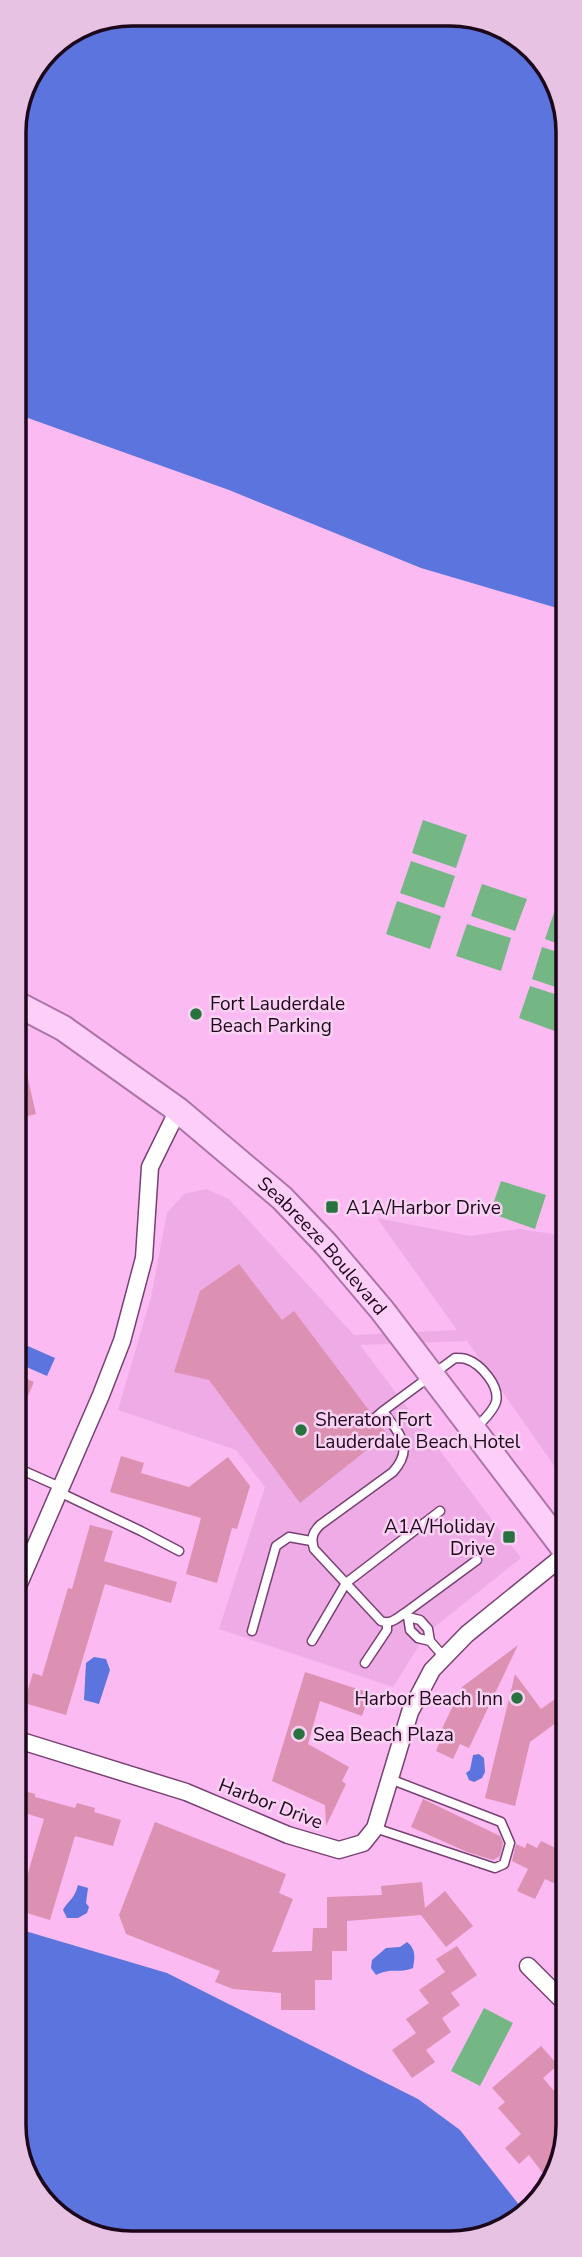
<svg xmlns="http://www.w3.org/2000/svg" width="582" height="2257" font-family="'Nunito Sans',sans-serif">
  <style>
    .built { fill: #eeabe6 }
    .green { fill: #75b685 }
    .water { fill: #5c74dd }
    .building { fill: #dc90b2 }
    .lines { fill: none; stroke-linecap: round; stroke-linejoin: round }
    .service-casing { stroke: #784172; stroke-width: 11 }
    .minor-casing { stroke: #784172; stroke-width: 19 }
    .primary-casing { stroke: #ad74a6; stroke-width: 28 }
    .service { stroke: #fff; stroke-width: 8 }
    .minor { stroke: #fff; stroke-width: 16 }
    .primary { stroke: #fdcef7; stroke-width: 24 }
    .poi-dot { fill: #287240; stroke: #f9d2f3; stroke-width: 2.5 }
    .labels { text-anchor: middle; stroke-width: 5; stroke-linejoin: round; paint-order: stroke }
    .poi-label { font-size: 19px; fill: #1d071b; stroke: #f9d2f3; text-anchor: start }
    .street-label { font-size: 19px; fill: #1d071b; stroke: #f9d2f3 }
    .rim { fill: none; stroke: #1d071b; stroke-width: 3.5 }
  </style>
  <rect width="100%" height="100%" fill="#fbbbf2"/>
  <!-- built -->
  <path class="built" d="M206 1189 229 1199 354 1335 457 1330 377 1218 469 1236 519 1229 567 1236V1484L467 1341 360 1345 521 1558 427 1633 393 1687 219 1629 265 1487 236 1450 118 1410 151 1297 167 1213 184 1194Z"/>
  <!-- green -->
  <path class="green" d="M423 820 467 835 456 868 412 853Z
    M411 861 455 876 444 908 400 893Z
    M482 884 527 899 515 931 471 916Z
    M397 901 441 916 430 949 386 934Z
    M556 907 567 911V947L545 939Z
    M467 924 511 938 501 971 456 956Z
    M542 947 567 955V991L532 979Z
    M530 986 567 998V1020L563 1034 519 1018Z
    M501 1181 546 1195 535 1229 490 1213Z
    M484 2008 513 2023 480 2086 451 2071Z"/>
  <!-- water -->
  <path class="water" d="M480 18 538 54 567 116V611L421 568 229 490 14 413V125L49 48 87 23Z
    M21 1343 55 1358 47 1376 15 1362Z
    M94 1657 106 1659 110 1670 99 1704 84 1700 86 1663Z
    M479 1754 484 1758 485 1772 482 1778 474 1782 469 1780 466 1773 470 1770 473 1755Z
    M78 1885 88 1888 86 1903 89 1907 87 1913 78 1918H67L63 1910C70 1898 74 1900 78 1885Z
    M15 1928 167 1973 418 2099 460 2130 524 2211 466 2242 109 2241 44 2203 15 2141Z
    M407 1942C416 1949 415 1957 413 1968 399 1974 391 1967 376 1975L371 1968 372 1960 386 1948 400 1947Z"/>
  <!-- building -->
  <path class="building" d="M21 1049 36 1114 15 1119V1050Z
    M239 1264 282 1320 294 1311 371 1413 369 1417 370 1422 374 1424 379 1423 387 1434 300 1503 209 1380 174 1372 200 1291Z
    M15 1374 34 1382 15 1426Z
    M121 1456 144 1463 141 1473 189 1487 228 1457 250 1486 237 1529 232 1528 217 1583 186 1574 201 1518 110 1492Z
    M90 1525 113 1531 104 1561 177 1582 171 1603 105 1584 66 1715 24 1703 33 1673 42 1676 68 1588 72 1589Z
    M518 1645 469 1748 460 1744 453 1759 436 1751 441 1739 438 1737 462 1687Z
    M305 1672 370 1693 362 1716 320 1701 308 1744 349 1767 342 1781 346 1784 326 1826 325 1805 272 1781Z
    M515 1674 541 1709 568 1690V1714L530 1742 515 1806 485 1798Z
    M15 1788 35 1794V1797L75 1808 77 1803 95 1808 94 1812 121 1820 113 1846 75 1836 50 1920 17 1910 44 1819 15 1810Z
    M423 1799 500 1836 503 1843 500 1856 493 1860 467 1852 411 1827Z
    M155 1822 286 1874 279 1893 293 1899 272 1952 312 1951 313 1928H327V1897L382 1895 381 1886 422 1882 425 1908 445 1891 473 1926 446 1947 421 1915 347 1921V1951H332V1980H315V2010H281V1993L233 1989 215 1982 220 1971 126 1934 119 1915Z
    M541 1841 568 1854V1890L545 1879 535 1899 517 1891 528 1869 512 1861 516 1844 525 1848 527 1843 537 1848Z
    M457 1946 477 1975 451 1993 460 2005 442 2018 451 2032 426 2050 435 2062 412 2078 392 2050 416 2033 406 2019 429 2003 419 1990 445 1972 436 1959Z
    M541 2046 558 2065 543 2078 568 2107V2132L548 2180 529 2155 519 2164 505 2148 521 2134 498 2108 505 2102 492 2088Z"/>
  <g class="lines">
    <defs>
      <path id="service" d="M375 1418 383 1411
        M15 1467 60 1487
        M59 1492 141 1531 179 1551
        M405 1613 477 1560
        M408 1617 410 1630 418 1638 430 1641
        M252 1631 276 1546 289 1537 311 1541
        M312 1641 346 1583 440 1511
        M444 1657 430 1641 428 1629 420 1620 408 1617 405 1613C397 1618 391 1625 381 1621L314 1549C311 1539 312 1533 320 1525L393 1472C415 1447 399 1434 383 1411L455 1358C459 1358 463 1358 466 1359 481 1364 500 1386 496 1402 493 1412 483 1420 476 1428
        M365 1663 387 1630V1623
        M375 1828 495 1868 504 1864 510 1843 501 1822 390 1779"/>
      <path id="minor" d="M15 1593 101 1395 122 1341 144 1258 150 1167 178 1110
        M15 1739 186 1792 288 1835 339 1850 363 1843 375 1828 410 1712 432 1670 467 1634 567 1553
        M528 1966 568 2006"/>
      <g id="primary">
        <path id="s1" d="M15 1003 63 1028 178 1110 282 1198 326 1244 382 1310 568 1554"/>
      </g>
    </defs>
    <!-- service casing -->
    <use href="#service" class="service-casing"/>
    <!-- minor casing -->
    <use href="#minor" class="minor-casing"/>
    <!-- primary casing -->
    <use href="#primary" class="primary-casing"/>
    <!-- service -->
    <use href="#service" class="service"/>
    <!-- minor -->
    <use href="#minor" class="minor"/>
    <!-- primary -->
    <use href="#primary" class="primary"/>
  </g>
  <!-- markers -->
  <g class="poi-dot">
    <circle cx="196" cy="1014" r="7"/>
    <rect x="325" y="1200" width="14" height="14" rx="3.5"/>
    <circle cx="301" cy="1430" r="7"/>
    <rect x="502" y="1530" width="14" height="14" rx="3.5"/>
    <circle cx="517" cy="1698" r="7"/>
    <circle cx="299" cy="1734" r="7"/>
  </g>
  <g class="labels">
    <!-- poi labels -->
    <g class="poi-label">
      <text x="210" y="1010">Fort Lauderdale<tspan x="210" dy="22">Beach Parking</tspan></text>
      <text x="346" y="1214">A1A/Harbor Drive</text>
      <text x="315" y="1426">Sheraton Fort<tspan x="315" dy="22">Lauderdale Beach Hotel</tspan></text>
      <text x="495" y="1533" text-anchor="end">A1A/Holiday<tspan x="495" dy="22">Drive</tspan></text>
      <text x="503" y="1705" text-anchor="end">Harbor Beach Inn</text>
      <text x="313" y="1741">Sea Beach Plaza</text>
    </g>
    <!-- street labels -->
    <g class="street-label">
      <text dy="7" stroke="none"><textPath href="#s1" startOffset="394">Seabreeze Boulevard</textPath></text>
      <text transform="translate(271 1803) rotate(21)" y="7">Harbor Drive</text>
    </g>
  </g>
  <!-- crop -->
  <path d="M0 0H582V2257H0ZM132 26H450A106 106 0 0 1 556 132V2125A106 106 0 0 1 450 2231H132A106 106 0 0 1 26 2125V132A106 106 0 0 1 132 26Z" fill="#e7c2e2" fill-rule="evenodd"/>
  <path class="rim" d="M132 26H450A106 106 0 0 1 556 132V2125A106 106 0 0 1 450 2231H132A106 106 0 0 1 26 2125V132A106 106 0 0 1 132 26Z"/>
</svg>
